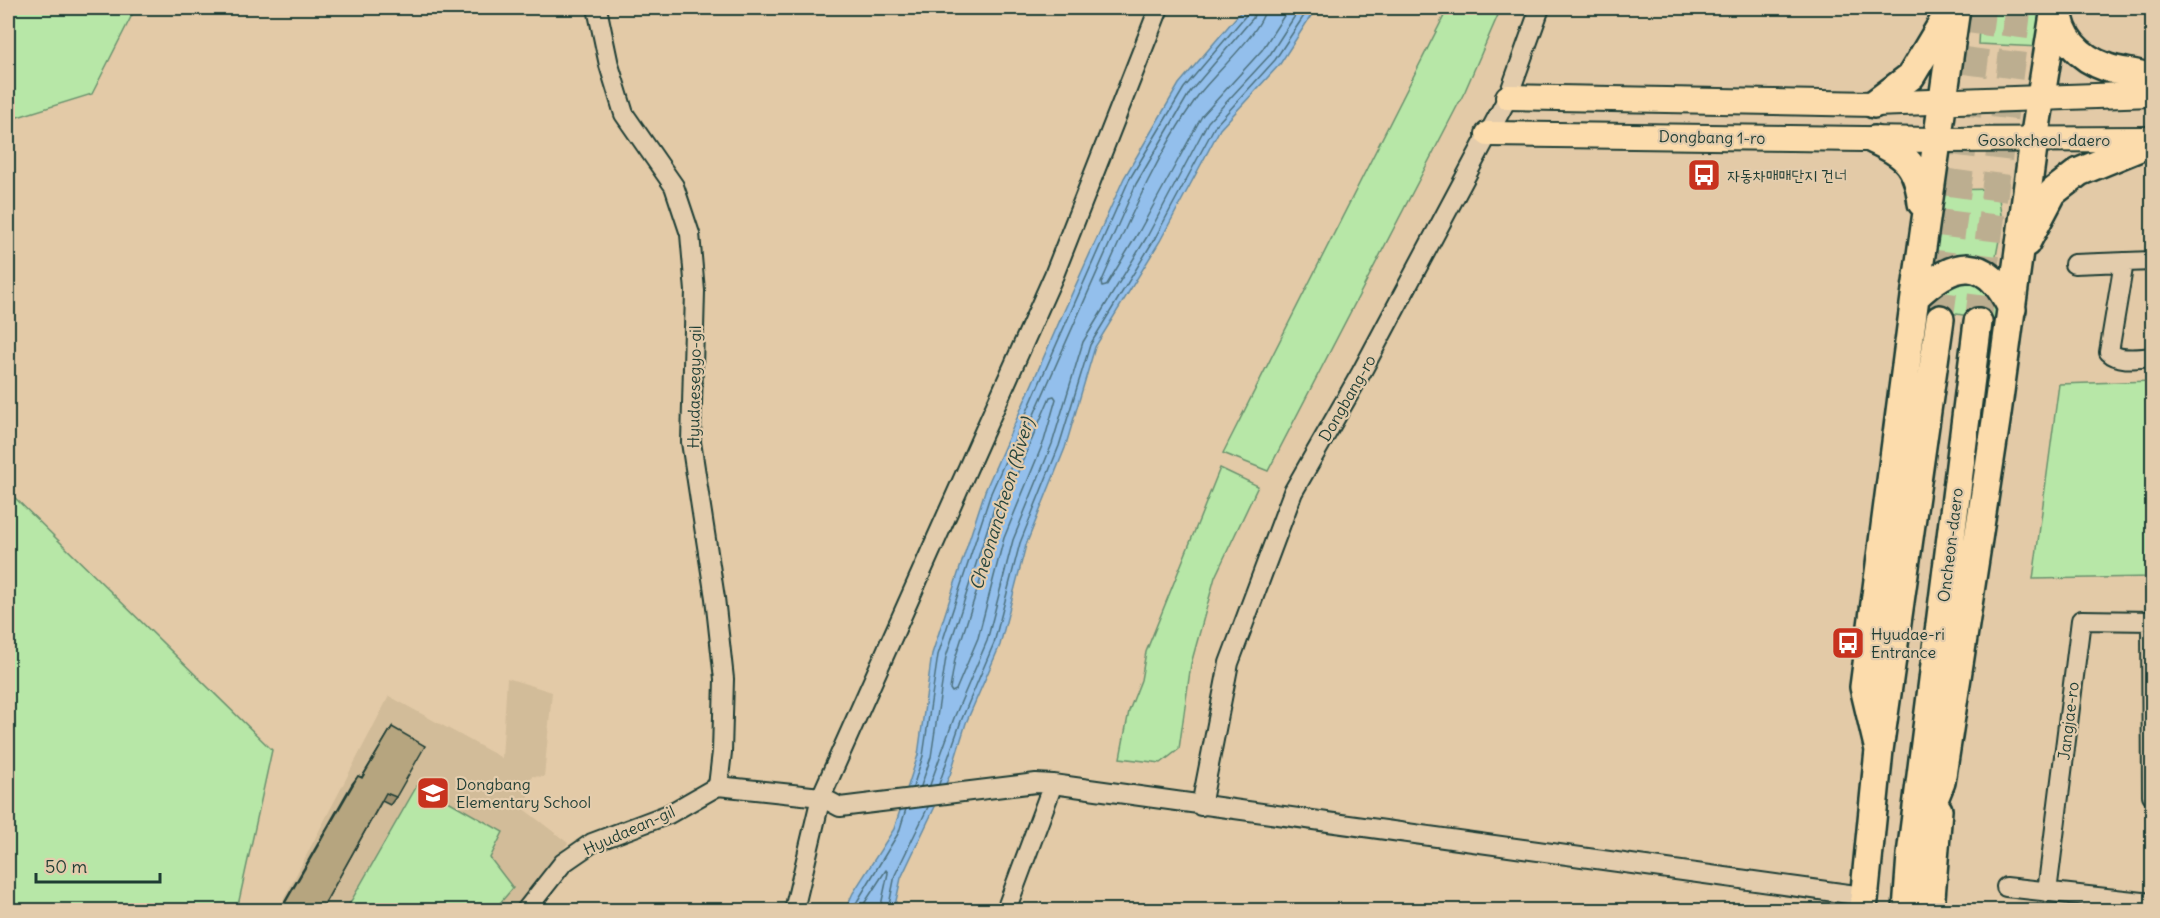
<svg xmlns="http://www.w3.org/2000/svg" width="2160" height="918" font-family="Delius,'Poor Story',sans-serif">
  <style>
    .built { fill: #d2bc99 }
    .green { fill: #b7e7a7; stroke: #6b926e; stroke-width: 1.5 }
    .water { fill: #93bfec; stroke: #658ba2; stroke-width: 1.5 }
    .lines { fill: none; stroke-linecap: round; stroke-linejoin: round }
    .shore { stroke: #4d717e; stroke-width: 1.5 }
    .highway-tunnel { stroke: #bcae90; stroke-width: 27; stroke-dasharray: 27 14; stroke-linecap: butt }
    .minor-casing { stroke: #1f3d34; stroke-width: 22 }
    .major-casing { stroke: #1f3d34; stroke-width: 28 }
    .highway-casing { stroke: #1f3d34; stroke-width: 32 }
    .minor { stroke: #e3ccac; stroke-width: 18 }
    .major { stroke: #fcdcac; stroke-width: 24 }
    .highway { stroke: #fcdcac; stroke-width: 27 }
    .wall { fill: #9d8e6d; stroke: #1f3d34; stroke-width: 1.5 }
    .building { fill: #b6a57f; stroke: #1f3d34; stroke-width: 1.5 }
    .labels { text-anchor: middle; stroke-width: 4.5; stroke-linejoin: round; paint-order: stroke }
    .street-label { font-size: 16px; fill: #1f3d34; stroke: #e3ccac }
    .poi-label { font-size: 16px; fill: #1f3d34; stroke: #e3ccac; text-anchor: start }
    .water-label { font-size: 18px; font-style: italic; fill: #25443d; stroke: #e3ccac }
  </style>
  <rect width="100%" height="100%" fill="#e3caa7"/>
  <filter id="ink" filterUnits="userSpaceOnUse"><feTurbulence type="fractalNoise" baseFrequency=".0167" numOctaves="2"/><feDisplacementMap in="SourceGraphic" scale="12" xChannelSelector="R" yChannelSelector="G"/><feConvolveMatrix kernelMatrix="1 2 1 2 8 2 1 2 1" color-interpolation-filters="sRGB"/></filter>
  <g filter="url(#ink)">
    <!-- built -->
    <path class="built" d="M507 678 552 692 544 777 532 776 525 810 568 843 517 910H278L389 696 502 758Z"/>
    <!-- green -->
    <path class="green" d="M8 8H129L134 11 92 94 8 120Z
      M1448 8H1501L1465 91 1268 471 1223 453Z
      M1980 8H2049L2043 47 1978 44Z
      M1998 189 2002 224 1994 267C1966 253 1961 252 1932 265L1938 190Z
      M1975 281 1994 293 2002 321 1924 309 1930 296 1945 282Z
      M2152 381V577L2033 579 2059 384Z
      M1220 468 1258 486 1215 577 1191 664 1179 749 1161 763 1120 758 1129 711 1141 680 1146 652Z
      M8 491 272 750 237 910H8Z
      M418 784 503 832 490 858 513 888 494 910H346Z"/>
    <!-- water -->
    <path class="water" d="M1244 8H1316L1280 64 1220 129 1160 241 1095 347 1065 448 1026 545 1000 645 966 723 950 775 901 878 894 910H845L853 893 894 829 918 755 932 654 985 491 1060 320 1124 178 1179 84Z"/>
    <g class="lines">
      <!-- shore -->
      <path class="shore" d="M1265 8C1264 30 1212 76 1197 97 1157 154 1129 220 1101 283L1102 287 1106 286 1140 230 1202 116 1262 50 1289 8
        M1054 396 1056 399 1044 441 1004 538 978 638 956 690 952 692 950 689 955 659 1006 500 1050 397Z
        M939 784 961 721 994 643 1020 543 1059 446 1090 345 1155 238 1215 126 1275 60 1309 8
        M930 785 954 718 987 641 1013 540 1052 444 1083 342 1148 235 1208 122 1269 56 1300 8
        M921 786 931 757 946 657 998 496 1136 184 1190 92 1253 18 1256 8
        M913 787 923 756 938 655 991 493 1129 180 1184 88 1247 14 1249 8
        M852 910 899 832 906 809
        M860 910 886 870 888 873 880 910
        M888 910 895 875 928 807"/>
      <!-- highway-tunnel -->
      <path class="highway-tunnel" d="M1940 319 1982 8
        M1978 322 2018 8"/>
      <defs>
        <path id="minor" d="M597 8 609 65 624 114 674 186 690 234 695 291 691 442 715 598 724 679 722 752 718 786
          M2124 262 2109 352C2119 362 2139 358 2152 357
          M2074 264 2152 261
          M2151 621 2152 795
          M718 786 821 797 840 807 1036 783 1053 784 1863 896
          M1201 806 1229 663 1293 492 1361 373 1508 97 1540 8
          M2006 887 2152 903
          M2047 892 2081 620 2152 621
          M526 910 563 863 592 843 669 814 718 786
          M794 910 821 797 1054 275 1159 8
          M1006 910 1053 784"/>
        <path id="major" d="M1508 97 1874 104 2152 94
          M1488 134 1936 140 2152 139"/>
        <path id="highway" d="M2058 8C2060 38 2079 58 2108 68 2123 73 2138 72 2152 79
          M1874 104 1911 76 1951 9
          M1874 140C1907 155 1918 166 1922 203
          M2026 243 2053 192 2079 172 2152 142
          M1915 297C1955 259 1986 254 2012 309
          M1879 750 1864 687 1915 297 1956 8
          M1911 855 1941 782 1996 421 2034 140 2055 8
          M1863 910 1879 750 1940 319
          M1907 910 1911 855 1978 322
          M1930 910 1938 810"/>
      </defs>
      <!-- minor casing -->
      <use href="#minor" class="minor-casing"/>
      <!-- major casing -->
      <use href="#major" class="major-casing"/>
      <!-- highway casing -->
      <use href="#highway" class="highway-casing"/>
      <!-- minor -->
      <use href="#minor" class="minor"/>
      <!-- major -->
      <use href="#major" class="major"/>
      <!-- highway -->
      <use href="#highway" class="highway"/>
    </g>
    <!-- wall -->
    <path class="wall" d="M392 727 396 797 390 805 382 801 321 910H280L352 784 358 776 362 777Z"/>
    <!-- building -->
    <path class="building" d="M392 727 425 746 396 797 386 793 321 910H289L290 909 284 905 358 776 362 778Z"/>
  </g>
  <!-- icons -->
  <defs>
    <symbol id="bus-square" viewBox="-11 -11 22 22"><rect x="-9" y="-9" width="18" height="18" rx="4" fill="#c8321e" stroke="#e3ccac"/><path d="M-5-6H5V4H4V6H2V4H-2V6H-4V4H-5ZM-3.5-4V0h7V-4ZM-3.5 1.2v1.5H-2V1.2ZM2 1.2v1.5H3.5V1.2Z" fill="#fff"/></symbol>
    <symbol id="school-square" viewBox="-11 -11 22 22"><rect x="-9" y="-9" width="18" height="18" rx="4" fill="#c8321e" stroke="#e3ccac"/><path d="M0-5L7-2L0 1L-7-2ZM-4 1L0 2.5L4 1V4Q0 6-4 4Z" fill="#fff"/></symbol>
  </defs>
  <g fill-rule="evenodd">
    <use href="#bus-square" x="1685" y="156" width="38" height="38"/>
    <use href="#bus-square" x="1829" y="624" width="38" height="38"/>
    <use href="#school-square" x="414" y="774" width="38" height="38"/>
  </g>
  <g class="labels">
    <!-- street labels -->
    <g class="street-label">
      <text transform="translate(1712 137) rotate(1)" y="6">Dongbang 1-ro</text>
      <text x="2044" y="146">Gosokcheol-daero</text>
      <text transform="translate(694 387) rotate(-89)" y="6">Hyudaesegyo-gil</text>
      <text transform="translate(1347 398) rotate(-60)" y="6">Dongbang-ro</text>
      <text transform="translate(1950 545) rotate(-83)" y="6">Oncheon-daero</text>
      <text transform="translate(2068 721) rotate(-83)" y="6">Jangjae-ro</text>
      <text transform="translate(629 830) rotate(-24)" y="6">Hyudaean-gil</text>
    </g>
    <!-- poi labels -->
    <g class="poi-label">
      <text x="1727" y="181">자동차매매단지 건너</text>
      <text x="1871" y="640">Hyudae-ri<tspan x="1871" dy="18">Entrance</tspan></text>
      <text x="456" y="790">Dongbang<tspan x="456" dy="18">Elementary School</tspan></text>
    </g>
    <!-- water labels -->
    <g class="water-label">
      <text transform="translate(1002 504) rotate(-73)" y="6">Cheonancheon (River)</text>
    </g>
  </g>
  <!-- margin -->
  <rect width="2160" height="918" fill="none" stroke="#e3ccac" stroke-width="30"/>
  <rect x="15" y="15" width="2130" height="888" fill="none" stroke="#1f3d34" stroke-width="2" filter="url(#ink)"/>
  <!-- scale -->
  <path d="M36 873v9h124v-9" fill="none" stroke="#1f3d34" stroke-width="3"/>
  <text x="45" y="873" font-size="18" fill="#1f3d34" stroke="#e3ccac" stroke-width="4.5" paint-order="stroke">50 m</text>
</svg>
